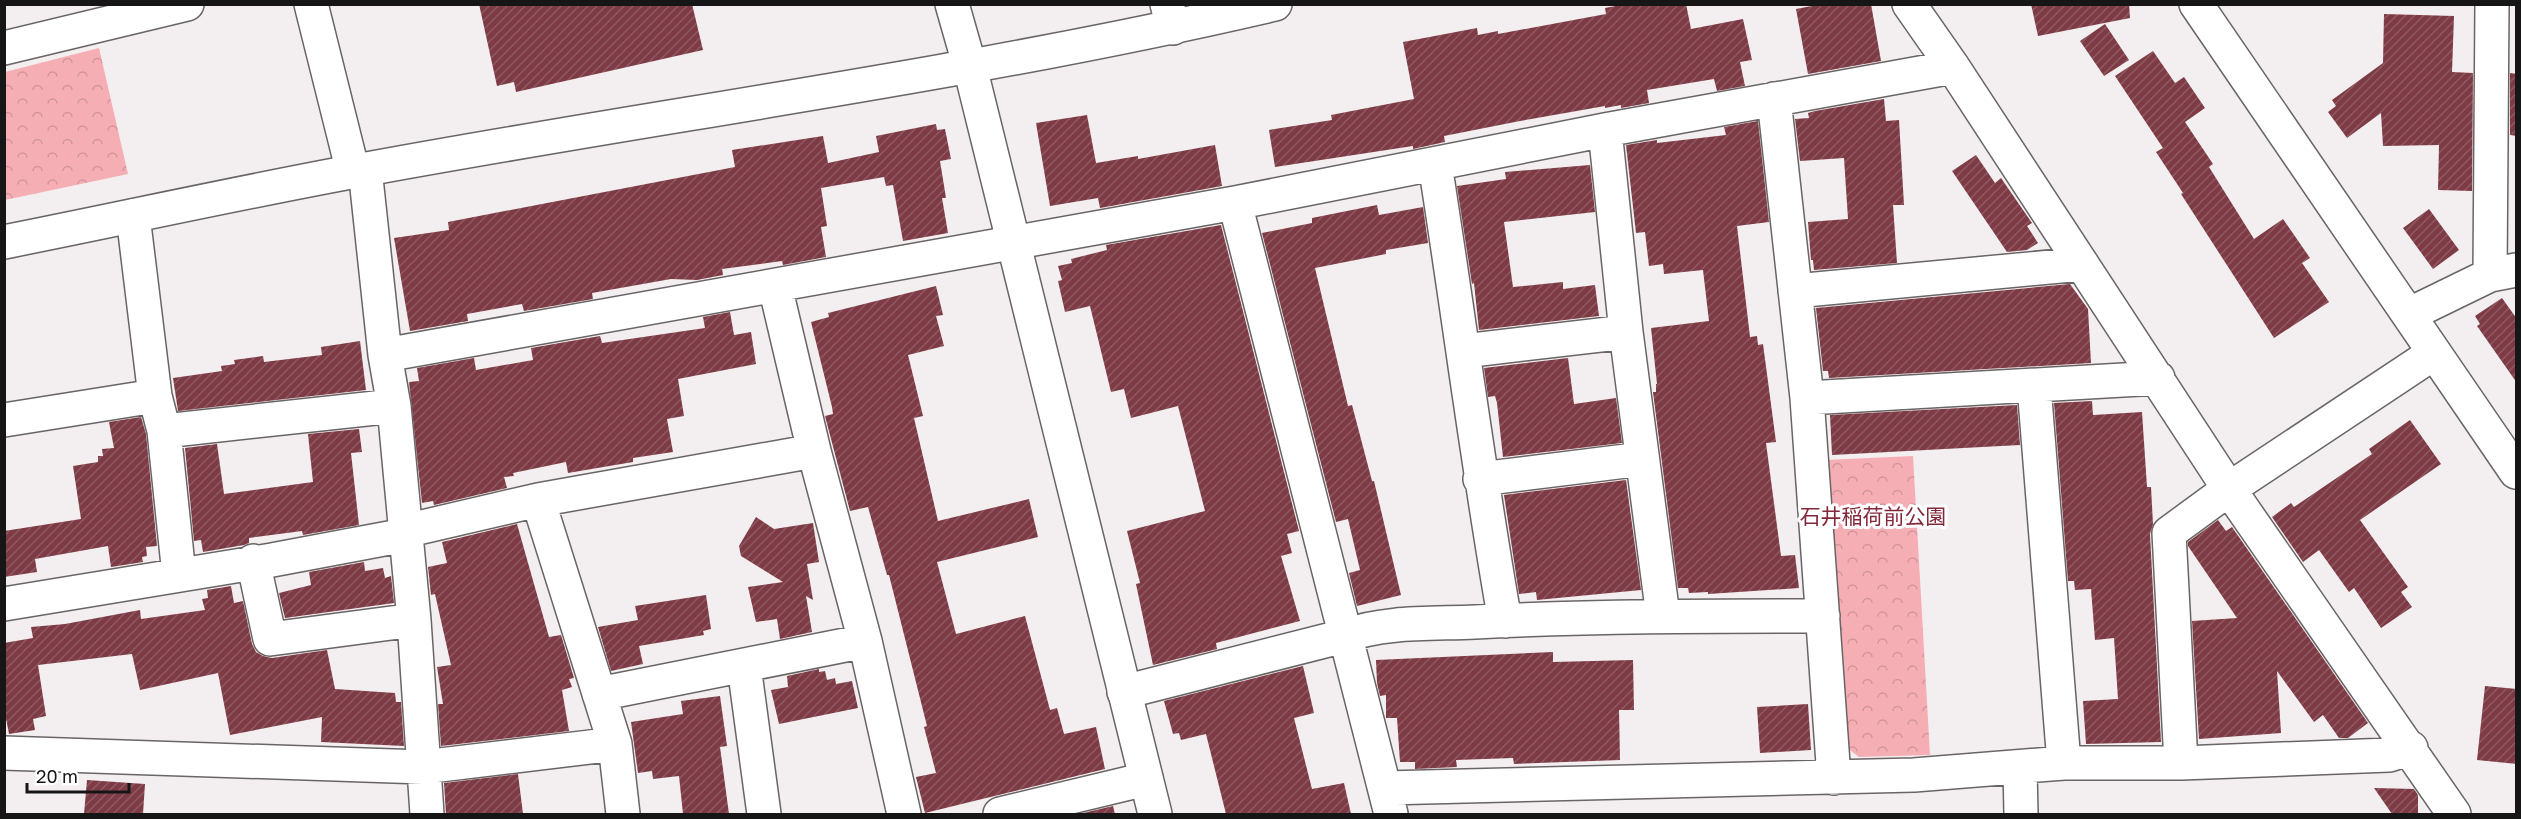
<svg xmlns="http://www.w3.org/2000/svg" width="2521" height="819" font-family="'Golos Text','Noto Sans JP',sans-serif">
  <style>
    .forest { fill: url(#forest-crowns) }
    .building { fill: url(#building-hatch) }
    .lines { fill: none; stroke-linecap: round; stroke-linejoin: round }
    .minor-casing { stroke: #6a6565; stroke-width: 36 }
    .tertiary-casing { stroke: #6a6565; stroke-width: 36 }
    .minor { stroke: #fff; stroke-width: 33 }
    .tertiary { stroke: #fff; stroke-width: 33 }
    .labels { text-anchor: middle; stroke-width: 6; stroke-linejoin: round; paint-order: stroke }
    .park-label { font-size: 21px; fill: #82283a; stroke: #fff }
  </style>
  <defs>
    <pattern id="forest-crowns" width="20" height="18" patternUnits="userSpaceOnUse" patternTransform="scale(1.5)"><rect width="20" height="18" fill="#f6aeb5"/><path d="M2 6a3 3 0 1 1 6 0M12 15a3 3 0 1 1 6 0" fill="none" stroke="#d2959b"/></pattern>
    <pattern id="building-hatch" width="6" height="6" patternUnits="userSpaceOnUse" patternTransform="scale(1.5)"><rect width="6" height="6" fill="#7e3b45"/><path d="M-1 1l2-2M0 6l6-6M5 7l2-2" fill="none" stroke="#8d5a62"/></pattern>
  </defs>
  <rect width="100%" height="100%" fill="#f3eeef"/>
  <!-- forest -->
  <path class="forest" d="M99 48 128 174 5 200V72Z
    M1913 456 1930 755 1859 757 1846 747 1825 460Z"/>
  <!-- building -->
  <path class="building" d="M479 4H692L703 50 516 92 514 82 497 86Z
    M1626 4H1686L1691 29 1743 19 1752 60 1740 62 1745 86 1717 91 1714 79 1647 90 1649 103 1621 108V105L1605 108V106L1520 121 1444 136 1445 142 1413 149V146L1275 167 1269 130 1332 120 1331 115 1414 99 1403 42 1477 28 1478 35 1498 31V34L1606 14 1605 8Z
    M1822 4H1871L1881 61 1808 74 1796 9Z
    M2031 4H2129L2130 18 2038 36Z
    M2384 14 2454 16 2452 72 2473 73 2472 191 2438 190 2439 145 2383 146 2381 113 2347 138 2328 112 2336 106 2332 100 2383 63Z
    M2105 24 2129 60 2104 76 2080 41Z
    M2153 51 2175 83 2184 77 2205 108 2185 122 2213 164 2209 167 2254 239 2283 219 2310 258 2302 263 2329 302 2274 338 2181 194 2183 193 2156 152 2163 148 2115 76Z
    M2510 73 2517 74V136L2510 135Z
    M1884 99 1886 121 1899 120 1904 205H1893L1897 263 1814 270 1813 260H1811L1808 222 1848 219 1844 158 1800 161 1795 119 1809 118 1808 113 1815 111Z
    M1087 115 1096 163 1138 156V159L1215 145 1222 186 1100 208 1098 198 1050 206 1036 123Z
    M1758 121 1769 222 1737 226 1750 337 1757 336 1758 345 1763 344 1776 442 1766 443 1781 556 1795 555 1799 588 1708 594V592L1689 593 1688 588H1678L1653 392H1656V384H1657L1651 328 1709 321 1703 270 1664 274 1663 264 1649 266 1645 232 1636 233 1626 145 1657 140V143L1726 135 1724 127Z
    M936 124 937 130 945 129 951 159 940 161 946 198H942L948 233 903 241 893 185 886 186 884 177 821 188 827 226 821 227 826 257 783 265 782 261 722 269 723 275 697 280 671 279 592 293 593 299 524 311 522 304 467 314 468 321 410 331 394 238 449 230 448 222 735 167 732 150 823 136 828 163 879 152 876 136Z
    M1976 155 1995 183 2001 178 2032 223 2027 226 2038 243 2027 250 2007 252 1952 171Z
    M1590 165 1595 212 1504 222 1513 287 1563 282V289L1595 285 1599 316 1479 330 1474 283 1472 284 1457 186 1506 179 1505 172Z
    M1377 205 1379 215 1423 207 1428 243 1386 250V254L1315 268 1348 406 1352 405 1372 481H1374L1401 595 1357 606 1349 573 1360 570 1348 519 1336 522 1262 233 1312 223V218Z
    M2429 209 2459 250 2433 269 2403 228Z
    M1221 225 1299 531 1287 534 1292 553 1281 556 1300 621 1216 643 1217 649 1153 665 1136 584 1140 583 1127 531 1205 511 1178 406 1131 418 1124 389 1111 392 1090 306 1065 312 1058 281 1062 280 1058 266 1072 263 1071 259 1107 250 1106 245Z
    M2070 284 2088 309 2091 363 1829 378 1828 371H1823L1816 308Z
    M936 286 943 315 936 316 944 346 908 355 923 416 914 418 938 521 1029 499 1038 537 937 562 956 634 1025 616 1050 710 1057 708 1064 734 1096 727 1105 769 925 813 916 777 936 773 924 727 927 726 889 575H887L868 507 850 511 825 416 833 414 832 407 811 322 829 317 828 313Z
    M2502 298 2517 319V383L2477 326 2480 324 2475 316Z
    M730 312 734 335 751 332 756 364 678 379 684 416 667 419 673 452 633 458V462L568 473 566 462 513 473 514 476 504 477 507 488 434 505 433 501 422 503 409 382 419 381 417 368 474 358 476 370 533 360 531 348 600 336 602 343 705 328 703 317Z
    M360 341 366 390 178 411 173 378 222 371 221 366 235 364 234 360 263 356 264 362 322 355 321 347Z
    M1568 358 1574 404 1616 398 1622 443 1503 457 1497 403 1495 396 1488 397 1484 368Z
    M2092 401 2093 415 2142 412 2147 487H2151L2153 524 2150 534 2161 742 2086 744 2083 701 2118 699 2114 638 2095 640 2091 589 2075 590 2074 581H2068L2054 403Z
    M2017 405 2020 445 1832 455 1830 415Z
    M141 417 146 434 157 546 146 547 147 556 142 557 143 562 111 567 108 546 35 559 37 572 4 577V531L81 519 73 466 98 462V456H103L102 449 114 448 109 422Z
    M2410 420 2441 464 2360 520 2408 587 2401 592 2412 607 2381 628 2354 588 2349 592 2319 550 2303 562 2272 517 2291 503 2294 507 2372 454 2369 449Z
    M359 429 362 452 351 453 359 525 303 535 302 531 249 538V543L244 545 203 552 201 540 194 541 185 448 217 444 224 494 313 482 308 434Z
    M1626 480 1641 590 1537 600 1536 592 1519 594 1504 495Z
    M756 517 774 529 813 523 819 562 807 564 813 600 806 596 812 632 780 639 777 619 756 622 748 587 783 582 741 556 739 546Z
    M2218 520 2226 531 2232 527 2368 723 2348 738H2339L2323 715 2314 722 2277 671 2281 733 2199 739 2192 621 2237 618 2188 546V542Z
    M517 524 549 637 561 635 574 678 569 679 572 687 562 690 569 731 441 746 438 704H443L437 667 451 665 435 594 431 595 428 567 447 563 442 542Z
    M364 562 365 571 383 568 385 578 391 576 394 603 285 618 279 593 311 585 309 572Z
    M231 586 234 603 243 601 252 644 256 652 263 656 272 658 327 650 335 689 395 693 396 702H401L404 746 321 742 322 717 230 735 218 673 140 690 132 654 38 665 46 716 33 719 35 730 9 734 4 708V643L33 638 31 627 65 624 140 610 141 619 205 610 202 599 208 598 207 590Z
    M706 595 711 629 703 631 704 635 639 646 643 664 611 671 598 627 638 620 635 606Z
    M1553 652V662L1633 660 1634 710H1619L1620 760 1514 764 1513 758 1456 760 1457 767 1415 769V762H1400L1397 718H1386V695L1380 696 1377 683 1376 660Z
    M1303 666 1314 713 1294 718 1312 789 1344 783 1351 814H1226L1206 734 1181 740 1179 733 1173 734 1164 701Z
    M819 669V672L825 671 827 680 835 678 836 684 852 681 858 708 779 724 771 690 788 687 787 676Z
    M2485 686 2517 689V764L2477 760Z
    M720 696 727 746 720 747 729 814H683L679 776 653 779 652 771 638 773 631 722 683 714 681 701Z
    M1808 704 1811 750 1760 753 1757 707Z
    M518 774 523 814H446L444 783Z
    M87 780 145 784 143 814H84Z
    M2374 788 2414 789 2418 795V814H2392Z
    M1113 806 1115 814H1079Z"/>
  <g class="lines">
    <defs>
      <path id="minor" d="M311 4 353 172
        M952 4 970 67
        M1167 4 1173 28
        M1909 4 1953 67 2229 489 2434 353
        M4 48 187 4
        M1774 99 1807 398 1834 778
        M1605 130 1626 332 1663 616
        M1435 164C1459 316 1478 469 1505 621
        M365 169 385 355 394 406 414 620 427 814
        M1235 203 1391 814
        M133 216 155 396 164 431 179 575
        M2490 275 2492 4
        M1795 291 2082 264
        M2410 314 2490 275 2516 270
        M1464 351 1626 332
        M385 355 1235 203 1605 130 1953 67
        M2034 386 2064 763
        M1807 398 2158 378
        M4 420 155 396
        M164 431 394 406
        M1480 479 1642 459
        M538 500 615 744 623 814
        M405 531 538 500 814 451
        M253 561 270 639 414 620
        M4 604 272 560 405 535
        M865 641 904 814
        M744 666 764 814
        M1124 692 1344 636C1385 621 1432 624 1475 622 1591 616 1707 616 1823 616
        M599 694 865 641 814 451 775 286
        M4 753 423 767 615 744
        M2181 763 2169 533 2229 489 2454 814
        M2020 768 2021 814
        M1385 788 1914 775 2064 763H2181L2389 755 2411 748
        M1000 814 1146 779"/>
      <path id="tertiary" d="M2196 4 2516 472
        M970 67 1155 814
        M4 242C125 218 246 191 367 169 670 113 975 74 1275 4"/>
    </defs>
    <!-- minor casing -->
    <use href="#minor" class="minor-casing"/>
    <!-- tertiary casing -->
    <use href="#tertiary" class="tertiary-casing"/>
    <!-- minor -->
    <use href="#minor" class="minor"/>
    <!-- tertiary -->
    <use href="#tertiary" class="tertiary"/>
  </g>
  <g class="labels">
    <!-- park labels -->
    <g class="park-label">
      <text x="1873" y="524">石井稲荷前公園</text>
    </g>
  </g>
  <!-- border -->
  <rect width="2521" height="819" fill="none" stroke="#171616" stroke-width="12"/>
  <!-- scale -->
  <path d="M27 783v9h102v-9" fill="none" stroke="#171616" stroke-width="3"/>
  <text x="36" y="783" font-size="18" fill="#171616" stroke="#ffffff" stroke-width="4.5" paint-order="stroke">20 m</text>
</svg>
